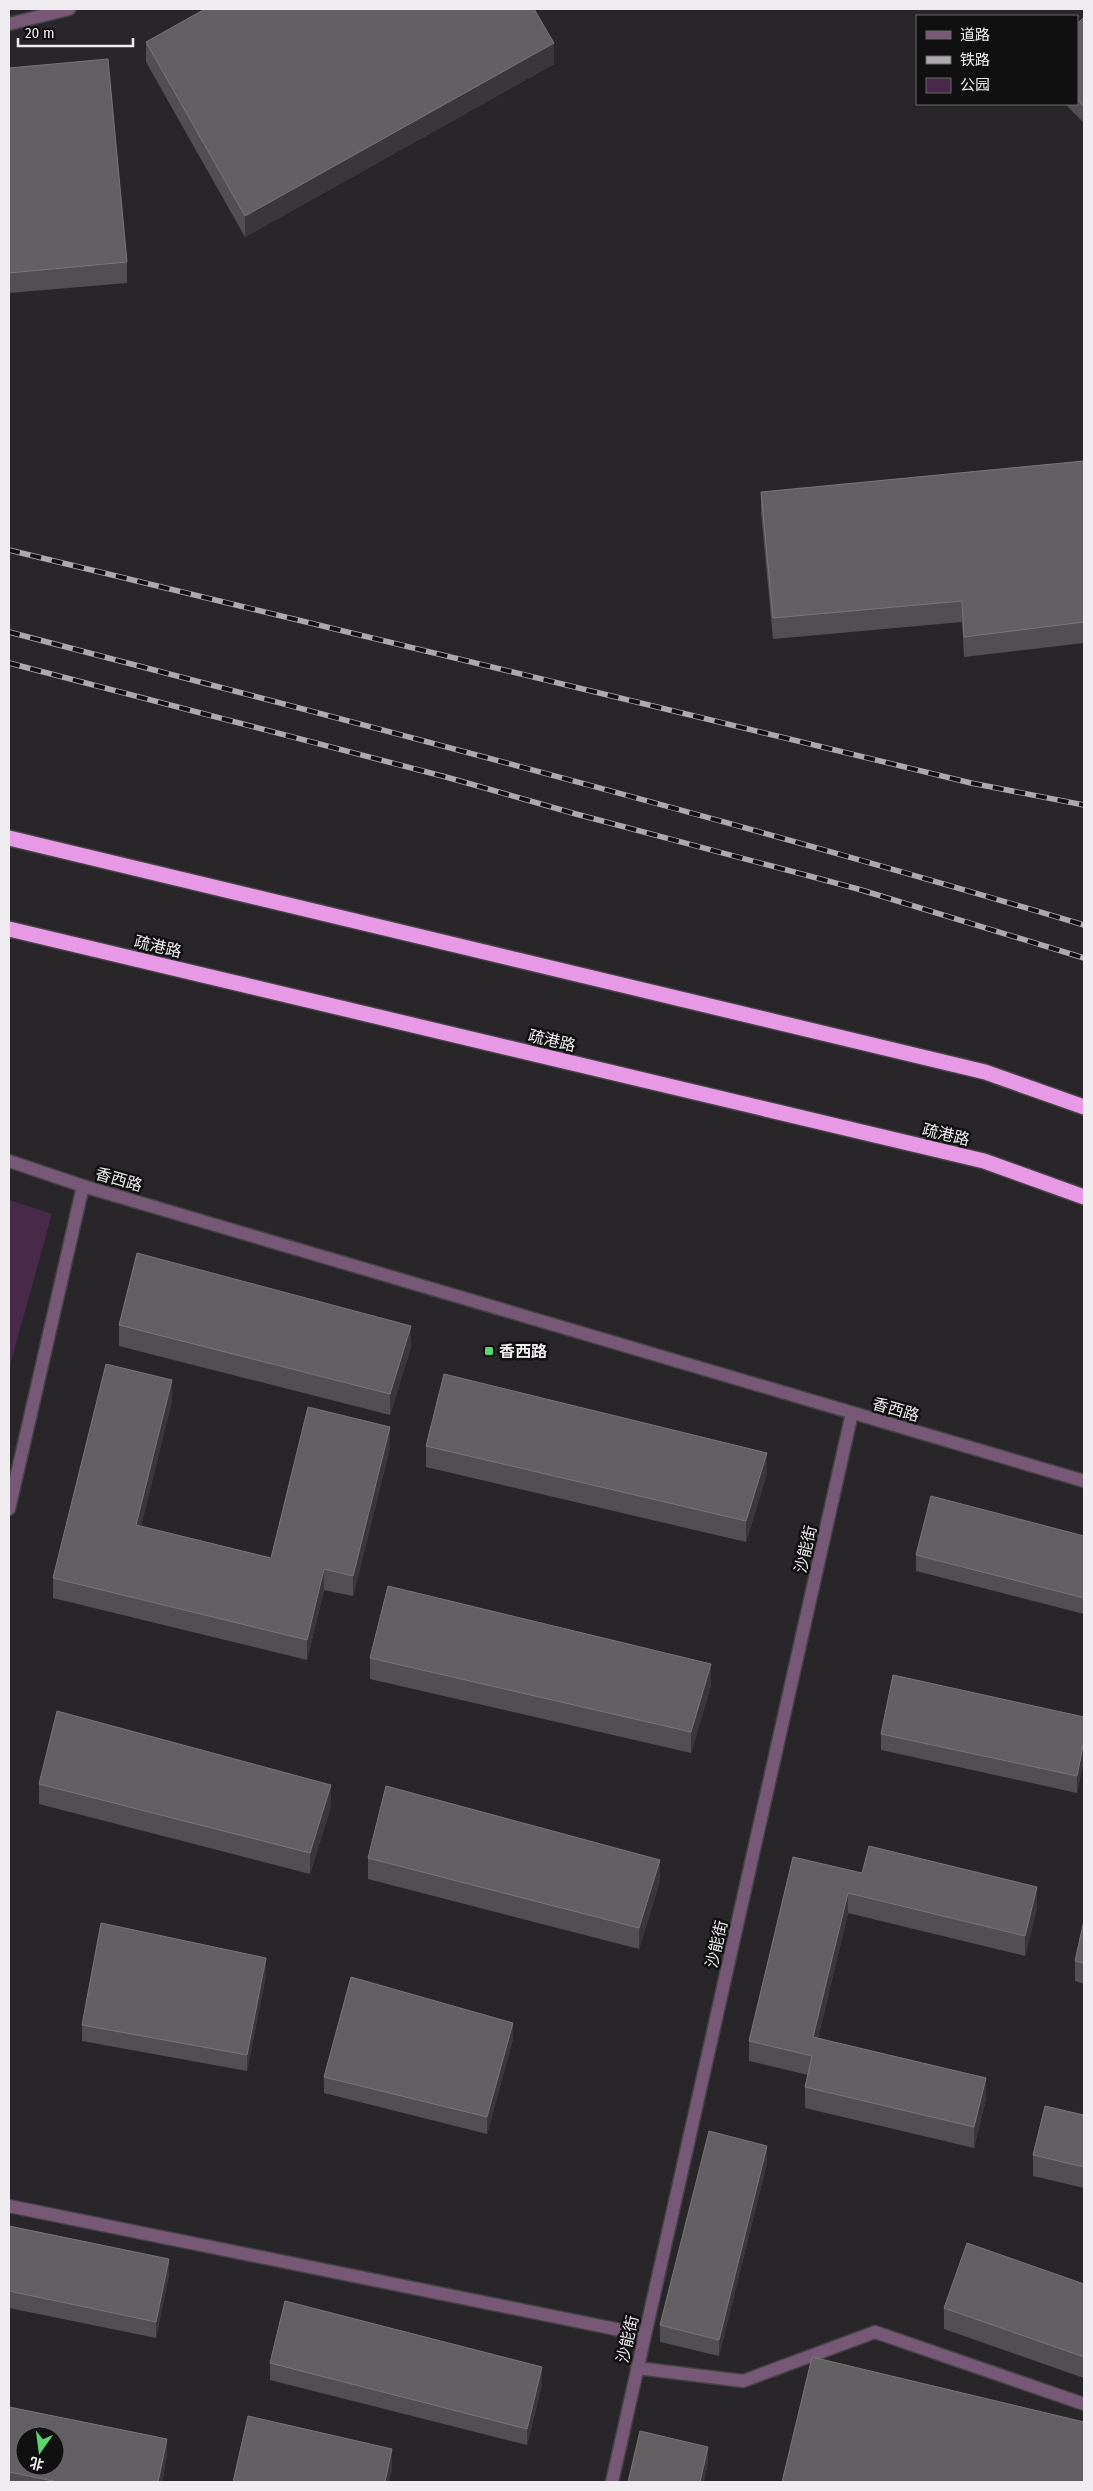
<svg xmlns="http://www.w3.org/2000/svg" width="1093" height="2491" font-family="'Fira Sans Condensed','Noto Sans SC',sans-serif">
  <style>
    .green { fill: #482949 }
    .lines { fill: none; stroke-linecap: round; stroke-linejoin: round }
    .street-casing { stroke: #454245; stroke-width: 15 }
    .highway-casing { stroke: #454245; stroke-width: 18 }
    .street { stroke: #775877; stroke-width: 12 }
    .highway { stroke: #e799e6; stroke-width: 15 }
    .rail-casing { stroke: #adaaad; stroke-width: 5.5 }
    .rail { stroke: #111011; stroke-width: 4; stroke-dasharray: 11; stroke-linecap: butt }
    .wall { fill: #524f52 }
    .shaded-wall { fill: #3a373a }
    .building { fill: #636063; stroke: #797679; fill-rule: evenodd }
    .poi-dot { fill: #5ad56f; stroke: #111011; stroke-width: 2 }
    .labels { text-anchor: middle; stroke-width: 5; stroke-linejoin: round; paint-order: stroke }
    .street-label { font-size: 16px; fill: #efedef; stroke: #111011 }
    .poi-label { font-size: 16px; font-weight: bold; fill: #efedef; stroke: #111011; text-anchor: start }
  </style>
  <rect width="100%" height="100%" fill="#292629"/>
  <!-- green -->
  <path class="green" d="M9 1200 52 1214 9 1369Z"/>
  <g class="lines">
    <defs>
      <path id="street" d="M9 24 69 9
        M9 1161 83 1186 1084 1481
        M9 1509 83 1186
        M9 2206 645 2335
        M637 2368 743 2381 875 2332 1084 2404
        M612 2482 852 1413"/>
      <path id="highway" d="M9 838 985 1072 1084 1107
        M9 929 984 1161 1084 1197"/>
    </defs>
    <!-- street casing -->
    <use href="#street" class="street-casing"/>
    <!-- highway casing -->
    <use href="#highway" class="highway-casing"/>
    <!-- street -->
    <use href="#street" class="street"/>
    <!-- highway -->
    <use href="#highway" class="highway"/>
    <defs>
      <path id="rail" d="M9 550 971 783 1084 805
        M9 632C368 726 728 819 1084 925
        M9 663 446 777 576 814 858 889 1084 958"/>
    </defs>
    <!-- rail casing -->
    <use href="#rail" class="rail-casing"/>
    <!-- rail -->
    <use href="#rail" class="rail"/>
  </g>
  <!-- wall -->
  <path class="wall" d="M1084 17V123L1065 104H1077V24Z
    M146 42 554 64 245 237 146 62Z
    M9 68 127 262V283L9 293Z
    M1084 461V643L964 657 962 622 773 639 761 513V492Z
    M119 1325 411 1347 390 1415 119 1346Z
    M172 1401 141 1526 271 1558 390 1448 353 1596 324 1590 307 1660 53 1598V1578Z
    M426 1446 767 1473 746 1542 426 1467Z
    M1084 1536V1614L916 1571V1555Z
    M370 1658 711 1685 691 1753 370 1679Z
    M1084 1717V1758L1077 1793 881 1750V1734Z
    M39 1784 331 1806 310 1874 39 1804Z
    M793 1857 862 1873 1037 1908 1025 1956 848 1913 818 2038 986 2099 974 2148 805 2108V2087L808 2075 749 2061V2041Z
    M368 1858 660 1881 639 1949 368 1879Z
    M1084 1920V1984L1075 1981V1961Z
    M266 1975 247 2071 82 2041V2025Z
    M513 2039 487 2134 324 2093V2077Z
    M1084 2115V2188L1033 2176V2155Z
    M767 2163 719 2356 660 2342V2325Z
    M9 2226 169 2275 156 2338 9 2308Z
    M1084 2284V2378L944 2329V2308Z
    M270 2363 542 2384 527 2445 270 2380Z
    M9 2407 167 2455 162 2482H9Z"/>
  <!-- shaded-wall -->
  <path class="shaded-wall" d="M554 43V64L245 237V216Z
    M411 1326V1347L390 1415V1394Z
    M172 1380V1401L136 1546V1525Z
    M390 1427V1448L353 1596V1576Z
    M767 1453V1473L746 1542V1521Z
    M324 1569V1590L307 1660V1640Z
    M711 1664V1685L691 1753V1732Z
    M1084 1741V1758L1077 1793V1776Z
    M331 1785V1806L310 1874V1853Z
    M660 1860V1881L639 1949V1928Z
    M1037 1887V1908L1025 1956V1936Z
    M848 1893V1913L813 2058V2037Z
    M266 1958V1975L247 2071V2055Z
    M513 2023V2039L487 2134V2117Z
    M986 2078V2099L974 2148V2127Z
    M767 2146V2163L719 2356V2340Z
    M169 2259V2275L156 2338V2322Z
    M542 2367V2384L527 2445V2429Z
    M167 2439V2455L162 2482H158Z
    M708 2447V2463L704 2482H700Z
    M392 2449V2470L389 2482H385Z"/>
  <!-- building -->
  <path class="building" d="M205 9H534L554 43 245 216 146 42Z
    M1084 17V107L1077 99V24Z
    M108 59 127 262 9 273V68Z
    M1084 461V622L964 637 962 601 773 618 761 492Z
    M137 1253 411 1326 390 1394 119 1325Z
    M106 1364 172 1380 136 1525 271 1558 308 1407 390 1427 353 1576 324 1569 307 1640 53 1578Z
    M444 1374 767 1453 746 1521 426 1446Z
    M931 1496 1084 1536V1598L916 1555Z
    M388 1586 711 1664 691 1732 370 1658Z
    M893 1675 1084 1717V1741L1077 1776 881 1734Z
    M57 1711 331 1785 310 1853 39 1784Z
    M386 1786 660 1860 639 1928 368 1858Z
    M869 1846 1037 1887 1025 1936 848 1893 813 2037 986 2078 974 2127 805 2087 812 2056 749 2041 793 1857 862 1873Z
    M1084 1920V1963L1075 1961Z
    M101 1923 266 1958 247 2055 82 2025Z
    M351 1977 513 2023 487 2117 324 2077Z
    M1045 2106 1084 2115V2167L1033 2155Z
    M709 2131 767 2146 719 2340 660 2325Z
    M9 2226 169 2259 156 2322 9 2291Z
    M967 2243 1084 2284V2357L944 2308Z
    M285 2301 542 2367 527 2429 270 2363Z
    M812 2357 1084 2422V2482H782Z
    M9 2407 167 2439 158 2482H58L9 2472ZM25 2436H55V2466H25Z
    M248 2416 392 2449 385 2482H233Z
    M640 2431 708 2447 700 2482H628Z"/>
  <!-- markers -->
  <rect class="poi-dot" x="484" y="1346" width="10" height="10" rx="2.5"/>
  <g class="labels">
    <!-- street labels -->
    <g class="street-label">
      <text transform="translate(158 946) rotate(13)" y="6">疏港路</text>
      <text transform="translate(552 1040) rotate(13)" y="6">疏港路</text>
      <text transform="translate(946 1134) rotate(13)" y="6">疏港路</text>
      <text transform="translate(119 1179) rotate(16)" y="6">香西路</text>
      <text transform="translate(896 1409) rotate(16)" y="6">香西路</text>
      <text transform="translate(805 1549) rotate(-77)" y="6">沙能街</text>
      <text transform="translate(716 1944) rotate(-77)" y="6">沙能街</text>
      <text transform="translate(627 2339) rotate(-77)" y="6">沙能街</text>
    </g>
    <!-- poi labels -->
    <g class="poi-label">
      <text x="499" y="1357">香西路</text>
    </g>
  </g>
  <!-- border -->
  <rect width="1093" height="2491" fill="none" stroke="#efedef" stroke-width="20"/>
  <!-- legend -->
  <rect x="916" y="15" width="162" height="90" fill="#111011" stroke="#6a686a"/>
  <rect x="926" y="31" width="25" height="8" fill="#775877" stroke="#6a686a"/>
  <text x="960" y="40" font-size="15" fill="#efedef">道路</text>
  <rect x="926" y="56" width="25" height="8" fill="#adaaad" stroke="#6a686a"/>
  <text x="960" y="65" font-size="15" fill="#efedef">铁路</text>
  <rect x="926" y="78" width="25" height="15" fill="#482949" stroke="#6a686a"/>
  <text x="960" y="90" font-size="15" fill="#efedef">公园</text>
  <!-- north arrow -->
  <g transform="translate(40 2451) rotate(194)"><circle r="24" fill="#111011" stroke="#6a686a"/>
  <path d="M0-4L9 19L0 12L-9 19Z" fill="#5ad56f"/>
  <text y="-8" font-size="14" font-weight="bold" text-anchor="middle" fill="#efedef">北</text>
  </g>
  <!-- scale -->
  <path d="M18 38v8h115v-8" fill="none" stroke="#efedef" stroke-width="2.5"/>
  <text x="25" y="38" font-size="15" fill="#efedef" stroke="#111011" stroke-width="4" paint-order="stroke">20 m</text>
</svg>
